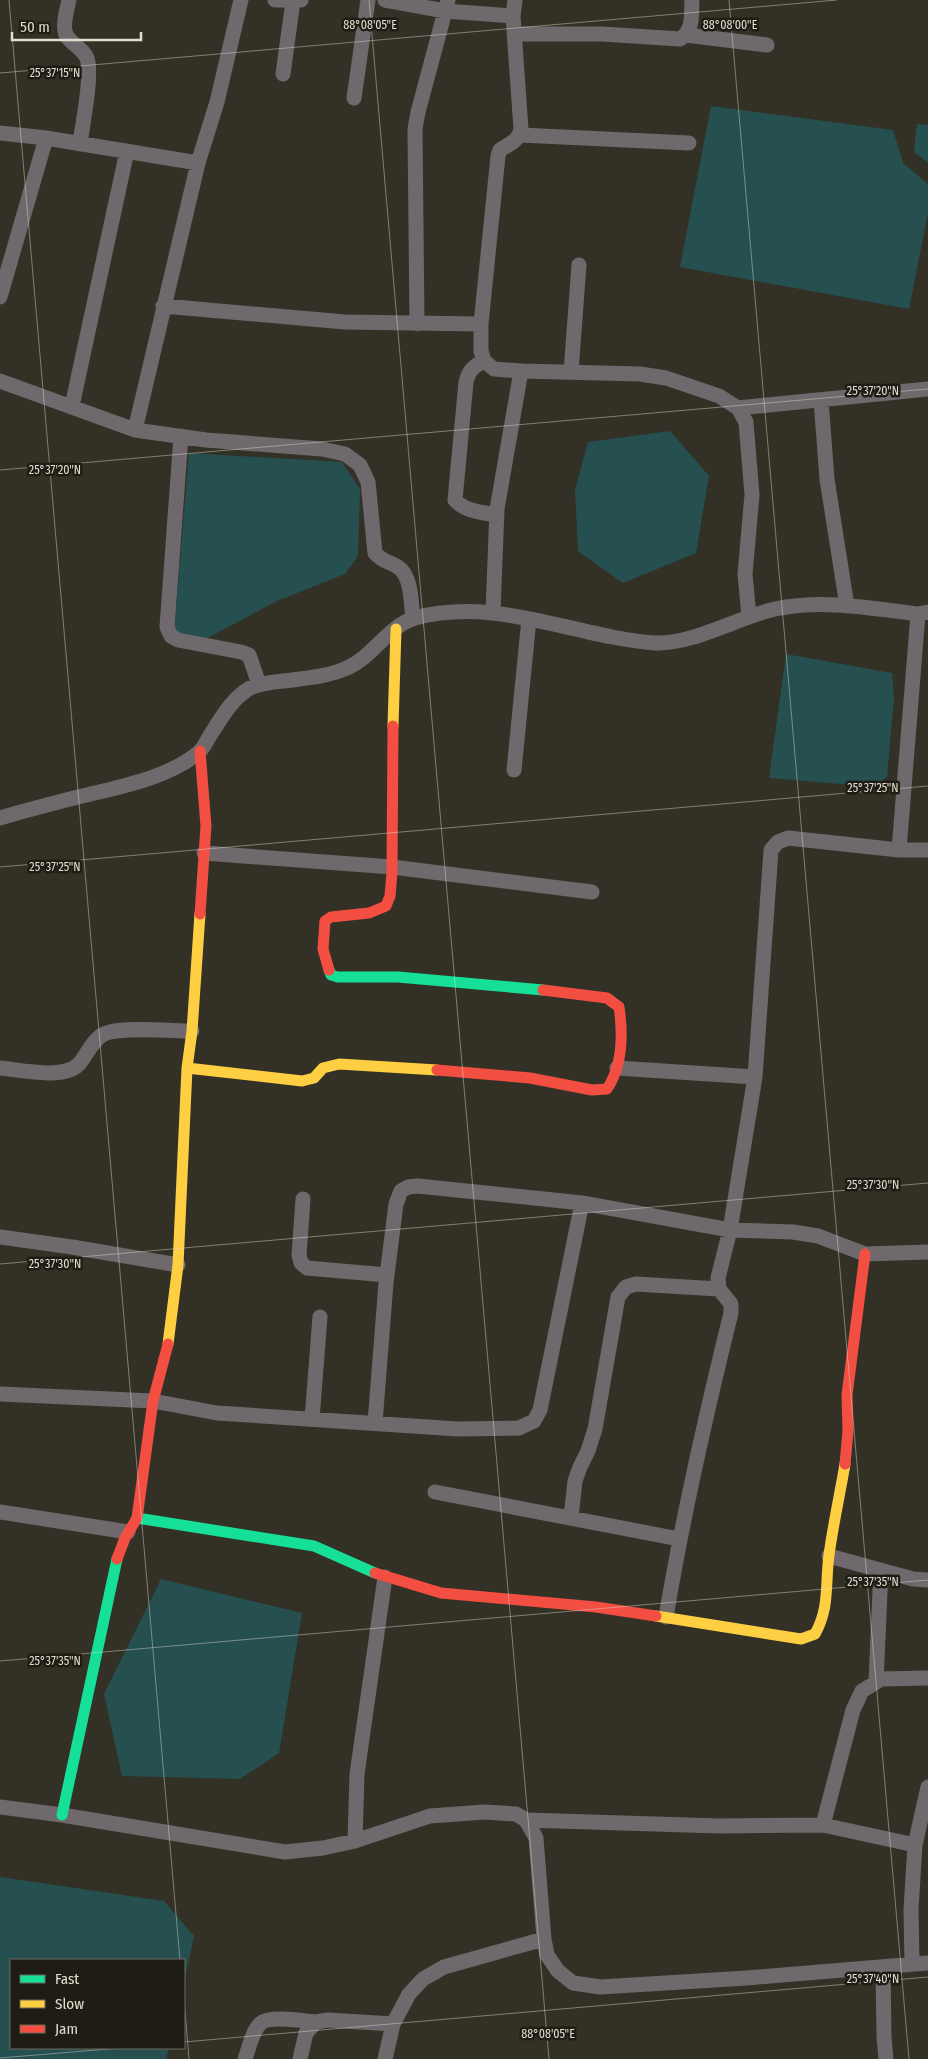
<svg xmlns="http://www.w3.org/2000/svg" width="928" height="2059" font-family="'Fira Sans Condensed',sans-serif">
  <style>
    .water { fill: #264f50 }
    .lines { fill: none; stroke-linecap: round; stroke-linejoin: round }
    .street { stroke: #6f696e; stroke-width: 15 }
    .fast { stroke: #16e098; stroke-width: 11 }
    .slow { stroke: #ffcf43; stroke-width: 11 }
    .jam { stroke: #f24e42; stroke-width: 11 }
    .ticks { fill: none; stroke: #e1ded1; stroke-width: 1; stroke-opacity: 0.45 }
    .ticks-label { font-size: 12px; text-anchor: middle; fill: #e1ded1; stroke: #1e1c13; stroke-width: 5; stroke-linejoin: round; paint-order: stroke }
  </style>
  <rect width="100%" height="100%" fill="#333125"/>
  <!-- water -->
  <path class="water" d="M711 106 893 130 903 163 928 184V213L909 309 680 267Z
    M917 124 928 125V163L914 152Z
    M670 431 709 476 696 553 623 583 578 551 575 490 588 442Z
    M189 453 342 462 360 489 358 556 345 574 277 601 200 642 174 631Z
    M786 654 892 673 894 698 887 777 875 787 769 778Z
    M161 1579 302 1613 279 1753 240 1779 122 1776 104 1694Z
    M0 1877 164 1901 194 1936 184 1982V1960H11V2048H169L166 2059H0Z"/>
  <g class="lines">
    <!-- street -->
    <path class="street" d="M69 0C67 10 63 21 65 31 67 44 86 48 88 62 91 84 83 120 80 144
      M275 0H301
      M385 0 445 11 513 16
      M515 0 513 16 521 129C519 141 509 144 500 150L498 156 481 324V351L484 361 494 369 521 371 640 374 666 378 719 396 738 408 746 422 752 495 745 574 749 616
      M516 34H602L680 39C694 30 691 15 692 0
      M686 35 767 45
      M283 74 293 1
      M354 98 368 0
      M0 133 46 138 198 163
      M520 135 689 143
      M0 297 46 138
      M163 306 345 322 481 324
      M417 324 415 129 418 112 448 0
      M484 361C474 366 469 370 466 382L455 500C466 512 481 512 496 515
      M571 372 579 265
      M0 381 135 430 206 440 322 449 345 454 360 465 368 482 375 553C383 562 388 561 398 567 412 576 411 604 413 619
      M821 400 827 479 847 606
      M72 406 127 151
      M738 408 928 389
      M135 430 198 163 217 102 241 0
      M181 436 167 627 171 636 178 640 241 652 249 655 259 684
      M493 612 497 509 521 371
      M514 770 529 619
      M0 818C27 810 54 803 82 796 119 787 168 778 198 753 203 749 206 743 209 737 221 719 231 699 250 688 261 683 273 682 284 681 306 678 327 677 347 668 373 657 388 626 415 618 496 596 575 637 655 643 691 645 739 617 775 609 823 599 870 608 918 614L928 612
      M899 850 918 614
      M204 853 392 867 592 892
      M0 1068C21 1070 64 1080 79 1064 87 1055 92 1040 104 1034 120 1026 172 1031 192 1031
      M617 1068 755 1077
      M303 1199 299 1255 301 1263 307 1268 387 1275
      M0 1237 72 1247 178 1265
      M0 1394 153 1401 217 1413 458 1429 519 1428 534 1421 540 1410 582 1203
      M312 1419 320 1317
      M375 1423 386 1283 396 1204 401 1191 408 1187 418 1186 582 1203 730 1230 793 1232 818 1236 865 1254 928 1252
      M435 1492 679 1539
      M0 1512 128 1532
      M571 1517 575 1481 580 1467 588 1451 595 1429 618 1297 626 1287 636 1284 719 1289
      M829 1556 913 1579 928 1580
      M666 1617C683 1515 706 1414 731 1313V1304L719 1289 718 1278 730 1230 755 1077 771 850 778 842 788 838 899 850H928
      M876 1681 881 1570
      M0 1807 62 1815 285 1852 323 1848 355 1841 430 1816 484 1812 516 1814 526 1820 536 1838 544 1939 547 1955 558 1971 573 1983 600 1987 747 1978 928 1963
      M526 1820 719 1826 823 1825 915 1845
      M823 1825 853 1710 862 1691 881 1679 928 1678
      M355 1841 357 1774 385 1577
      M912 1964 911 1909 915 1845 928 1787
      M883 1967 884 2037 886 2059
      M245 2059C249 2048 252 2031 261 2023 270 2015 304 2021 316 2022
      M300 2059 306 2033 316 2022 328 2020 393 2024
      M385 2059 393 2024 409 1994 423 1979 444 1967 544 1939"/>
    <!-- fast -->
    <path class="fast" d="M329 970 331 975 338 977H398L543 990
      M137 1518 314 1546 375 1573
      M62 1815 117 1559"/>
    <!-- slow -->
    <path class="slow" d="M393 726 396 629
      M187 1068 302 1081 314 1078 323 1068 339 1064 437 1070
      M168 1344 178 1265 187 1068 192 1031 200 914
      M656 1616 801 1639 815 1634C830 1607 825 1584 829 1555 833 1525 840 1494 845 1464"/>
    <!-- jam -->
    <path class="jam" d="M200 914 206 826 200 751
      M329 970 323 949 325 921 331 917 369 913 386 906 390 896 392 873 393 726
      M437 1070 530 1078 592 1090 607 1089C623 1065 623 1034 619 1007L607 998 543 990
      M845 1464 848 1431 847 1395 865 1254
      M117 1559 125 1538 137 1518 153 1401 168 1344
      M375 1573 441 1593 596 1607 656 1616"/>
  </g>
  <!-- ticks -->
  <path class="ticks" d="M9 0 180 1960M369 0 549 2059M729 0 909 2059M0 73 837 0M0 470 928 389M0 867 928 786M0 1264 928 1183M0 1661 928 1580M184 1999 189 2059M184 2042 928 1977M0 2058 121 2048"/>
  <g class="ticks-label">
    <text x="370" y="29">88°08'05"E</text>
    <text x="730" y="29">88°08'00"E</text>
    <text x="55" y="77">25°37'15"N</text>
    <text x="873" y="395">25°37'20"N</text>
    <text x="55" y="474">25°37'20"N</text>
    <text x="873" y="792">25°37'25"N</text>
    <text x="55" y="871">25°37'25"N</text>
    <text x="873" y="1189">25°37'30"N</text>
    <text x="55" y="1268">25°37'30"N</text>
    <text x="873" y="1586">25°37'35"N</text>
    <text x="55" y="1665">25°37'35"N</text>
    <text x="873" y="1983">25°37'40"N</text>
    <text x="548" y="2038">88°08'05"E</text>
  </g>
  <!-- legend -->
  <rect x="10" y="1959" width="175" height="90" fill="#1e1c13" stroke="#6c6a5f"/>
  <rect x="20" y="1975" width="25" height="8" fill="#16e098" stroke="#6c6a5f"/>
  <text x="55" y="1984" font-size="15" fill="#e1ded1">Fast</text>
  <rect x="20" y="2000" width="25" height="8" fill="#ffcf43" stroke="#6c6a5f"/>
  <text x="55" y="2009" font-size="15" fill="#e1ded1">Slow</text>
  <rect x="20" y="2025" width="25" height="8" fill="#f24e42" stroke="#6c6a5f"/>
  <text x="55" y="2034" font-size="15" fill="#e1ded1">Jam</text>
  <!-- scale -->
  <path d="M12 32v8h129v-8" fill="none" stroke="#e1ded1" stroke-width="2.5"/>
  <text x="20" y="32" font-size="15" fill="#e1ded1" stroke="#1e1c13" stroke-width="4" paint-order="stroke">50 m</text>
</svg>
